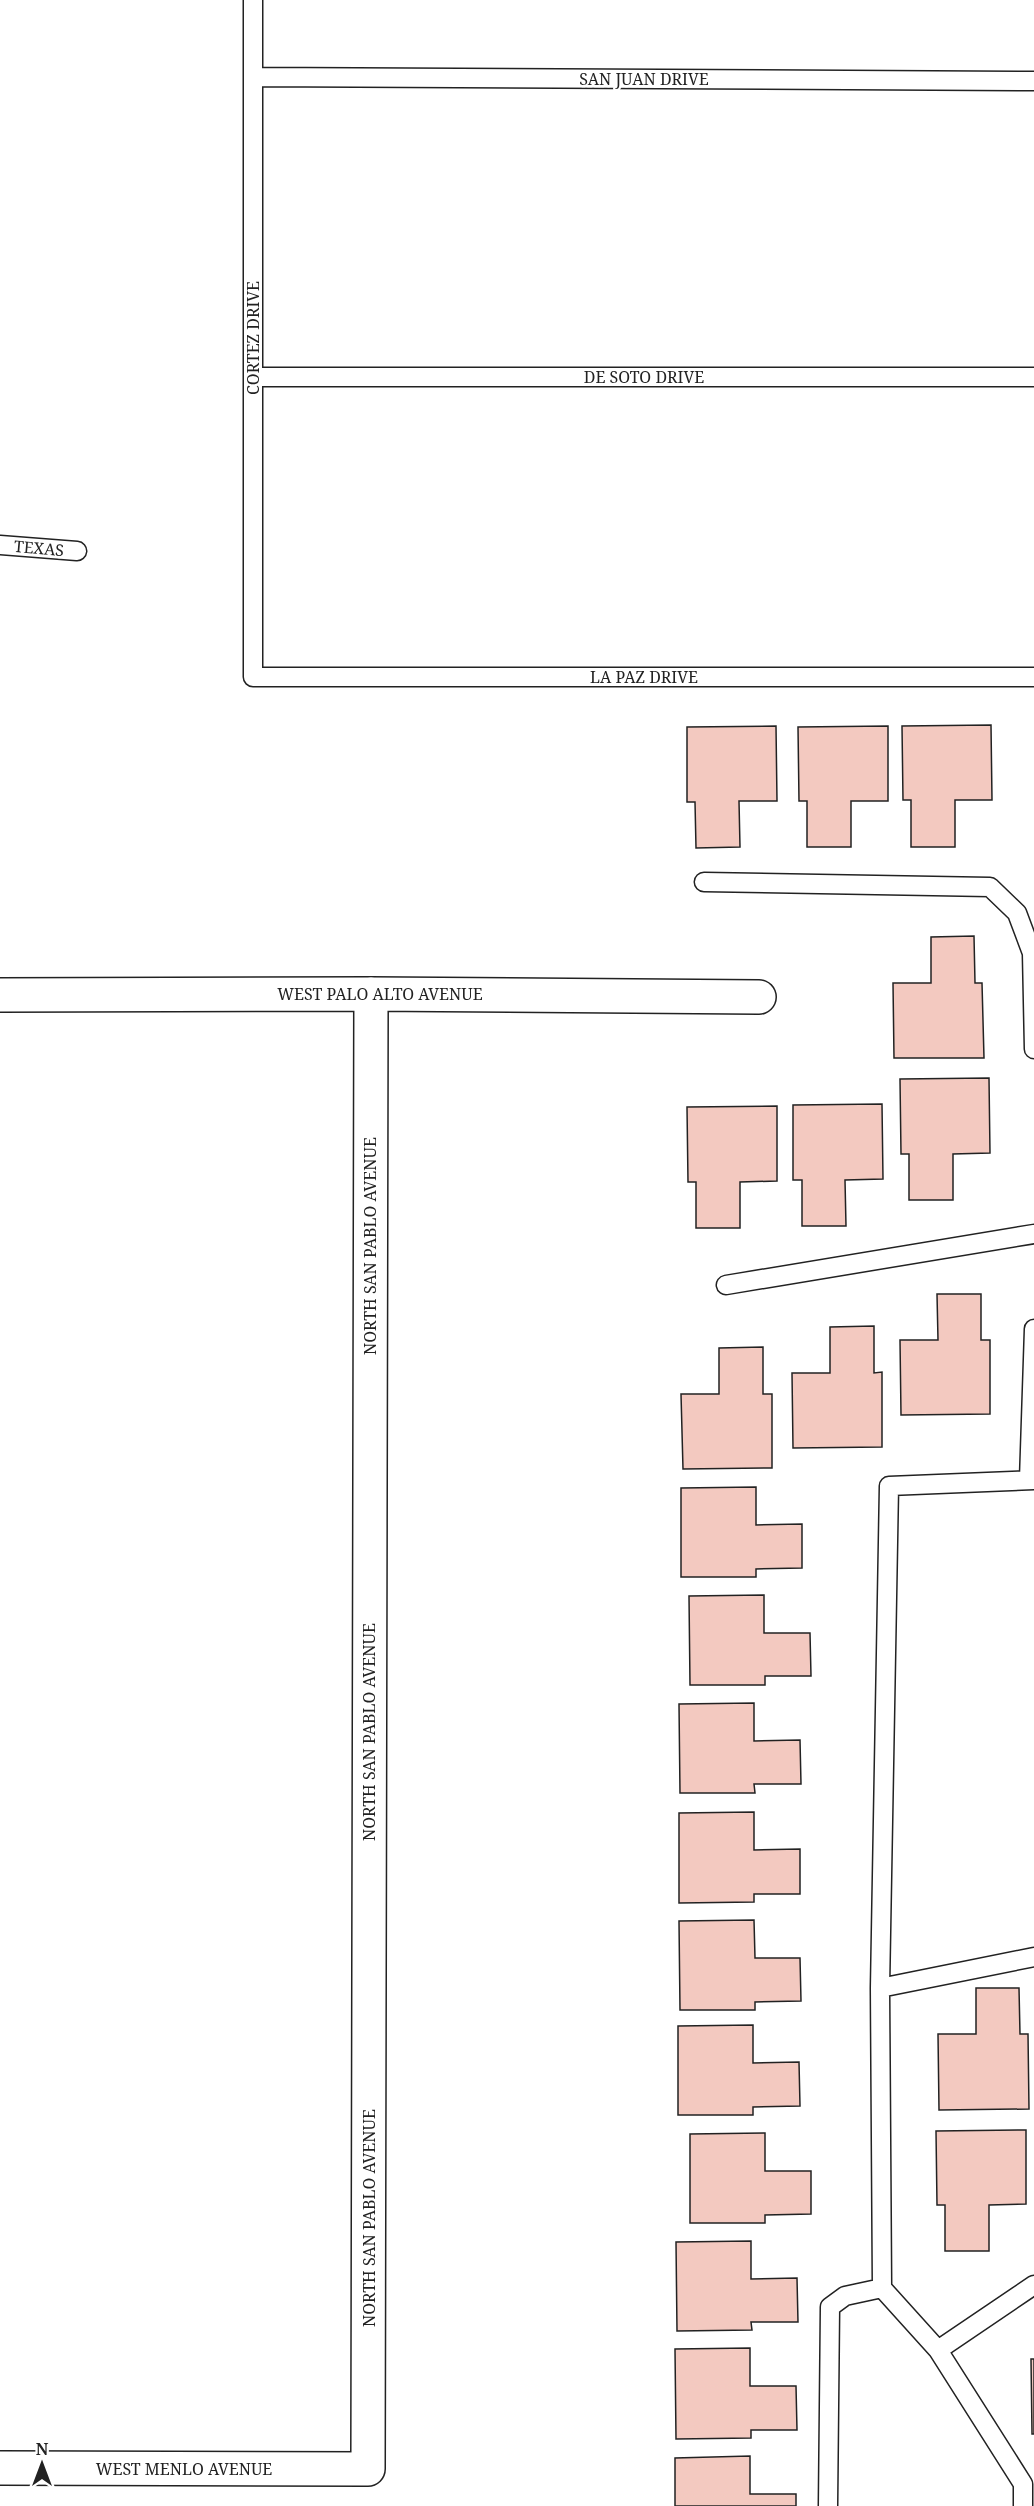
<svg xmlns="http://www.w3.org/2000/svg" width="1034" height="2506" font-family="'Noto Serif',serif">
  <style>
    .building { fill: #f3c9c0; stroke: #222; stroke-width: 1.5 }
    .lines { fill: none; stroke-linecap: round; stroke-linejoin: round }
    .service-casing { stroke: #222; stroke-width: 21 }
    .minor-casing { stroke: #222; stroke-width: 36 }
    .service { stroke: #fff; stroke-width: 18 }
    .minor { stroke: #fff; stroke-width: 33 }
    .labels { text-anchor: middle; stroke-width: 4.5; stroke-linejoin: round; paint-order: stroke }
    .street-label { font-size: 16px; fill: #222; stroke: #fff }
  </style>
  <rect width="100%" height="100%" fill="#fff"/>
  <!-- building -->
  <path class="building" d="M991 725 992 800H955V847H911V800H903L902 726Z
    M776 726 777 801H739L740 847 696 848 695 802H687V727Z
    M888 726V801H851V847H807V801H799L798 727Z
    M974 936 975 983H982L984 1058H894L893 983H931V937Z
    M989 1078 990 1153 953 1154V1200H909V1154H901L900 1079Z
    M882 1104 883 1179 845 1180 846 1226H802V1180H793V1105Z
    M777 1106V1181L740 1182V1228H696V1182H688L687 1107Z
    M937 1294H981V1340H990V1414L901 1415 900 1340H938Z
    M874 1326V1373L882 1372V1447L793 1448 792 1373H830V1327Z
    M763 1347V1394H772V1468L683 1469 681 1394H719V1348Z
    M756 1487V1525L802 1524V1568L756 1569V1577H681V1488Z
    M764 1595V1633H810L811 1676H765V1685H690L689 1596Z
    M754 1703V1741L800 1740 801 1784H754L755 1793H680L679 1704Z
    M754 1812V1850L800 1849V1894H754V1902L679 1903V1813Z
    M754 1920 755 1958H800L801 2001 755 2002V2010H680L679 1921Z
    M976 1988H1019L1020 2034H1028L1029 2109 939 2110 938 2034H976Z
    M753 2025V2063L799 2062 800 2106 753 2107V2115H678V2026Z
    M1026 2130V2204L989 2205V2251H945V2205H937L936 2131Z
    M765 2133V2171H811V2214L765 2215V2223H690V2134Z
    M751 2241V2279L797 2278 798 2322H751L752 2330 677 2331 676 2242Z
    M750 2348V2386H796L797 2430H751V2438L676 2439 675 2349Z
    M1031 2359H1034V2434H1032Z
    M750 2456V2494H796V2506H675V2458Z"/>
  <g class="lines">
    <defs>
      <path id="service" d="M253 0V677H1034
        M253 77 1034 81
        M253 377H1034
        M0 545 77 551
        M704 882 990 887 1017 913 1032 953 1034 1049
        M726 1285 1034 1234
        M1029 1480 1034 1329
        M880 1988 1034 1957
        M938 2350 1034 2285
        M828 2506 830 2307 845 2296 882 2288
        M1023 2506V2484L938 2350 882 2288 880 1988 889 1486 1034 1480"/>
      <path id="minor" d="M0 995 371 994 759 997
        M0 2468 368 2469 371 994"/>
    </defs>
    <!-- service casing -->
    <use href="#service" class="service-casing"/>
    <!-- minor casing -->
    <use href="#minor" class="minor-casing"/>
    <!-- service -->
    <use href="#service" class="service"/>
    <!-- minor -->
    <use href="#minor" class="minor"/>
  </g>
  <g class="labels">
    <!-- street labels -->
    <g class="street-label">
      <text x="644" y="85">SAN JUAN DRIVE</text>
      <text transform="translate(253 338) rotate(-90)" y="6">CORTEZ DRIVE</text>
      <text x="644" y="383">DE SOTO DRIVE</text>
      <text transform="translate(39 548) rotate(5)" y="6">TEXAS</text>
      <text x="644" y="683">LA PAZ DRIVE</text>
      <text x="380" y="1000">WEST PALO ALTO AVENUE</text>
      <text transform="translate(370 1246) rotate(-90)" y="6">NORTH SAN PABLO AVENUE</text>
      <text transform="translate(369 1732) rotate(-90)" y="6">NORTH SAN PABLO AVENUE</text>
      <text transform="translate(369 2218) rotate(-90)" y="6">NORTH SAN PABLO AVENUE</text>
      <text x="184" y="2475">WEST MENLO AVENUE</text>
    </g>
  </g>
  <!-- north arrow -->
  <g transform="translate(42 2464)" stroke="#ffffff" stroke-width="4.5" paint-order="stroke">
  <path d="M0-4.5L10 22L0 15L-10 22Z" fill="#222222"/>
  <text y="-9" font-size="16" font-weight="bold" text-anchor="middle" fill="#222222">N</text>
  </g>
</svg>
